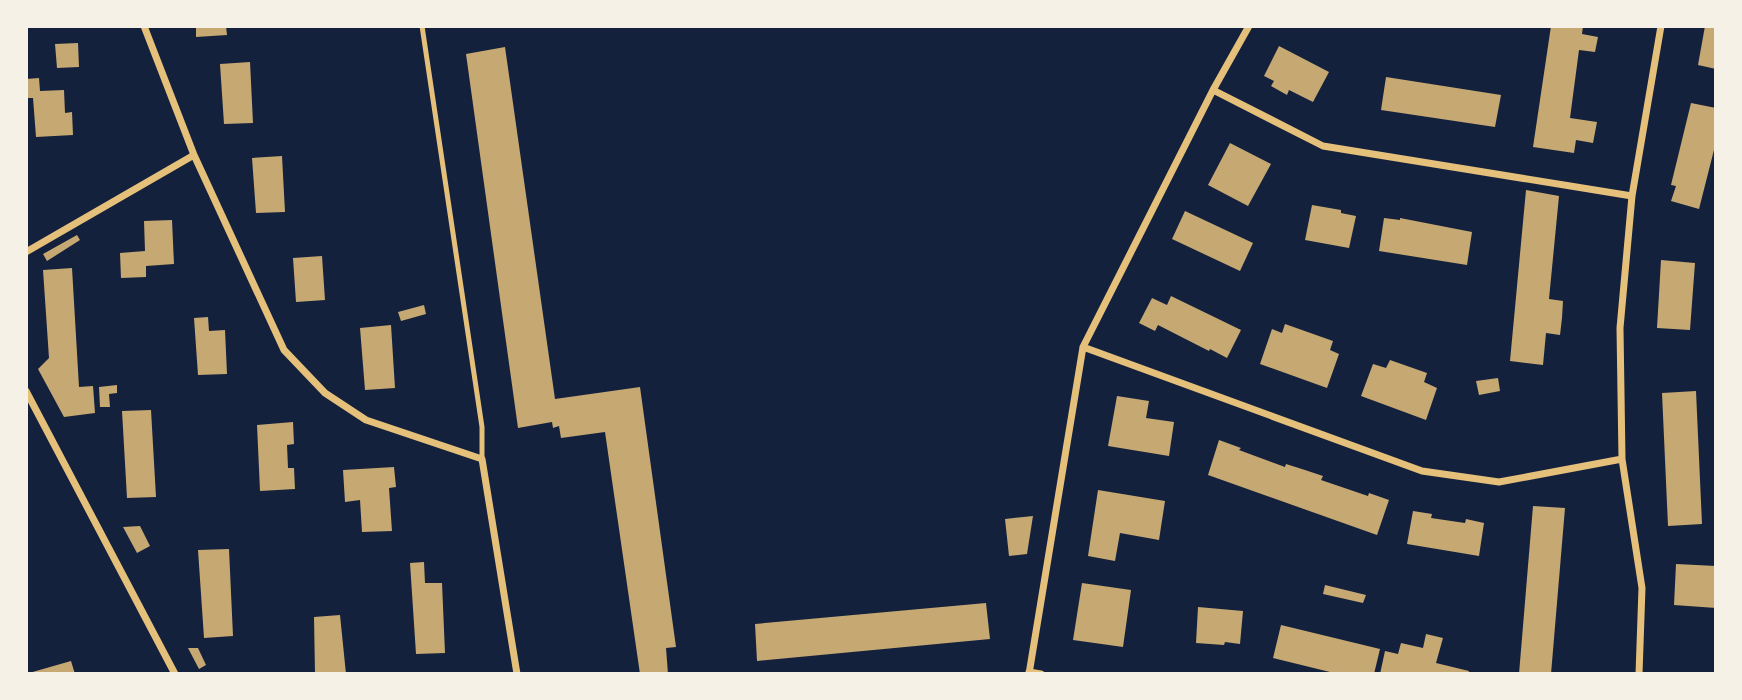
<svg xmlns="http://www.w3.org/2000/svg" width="1742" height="700" font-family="Manrope,sans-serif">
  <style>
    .building { fill: #c6a872 }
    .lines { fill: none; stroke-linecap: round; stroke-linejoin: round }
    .service { stroke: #e5c07b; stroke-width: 5 }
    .minor { stroke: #e5c07b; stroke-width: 7 }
  </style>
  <rect width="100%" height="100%" fill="#14213d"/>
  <!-- building -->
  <path class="building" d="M196 26H226L227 35 196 37Z
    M1551 26H1583L1582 34 1598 37 1595 52 1579 50 1570 118 1597 122 1593 143 1576 140 1574 153 1533 147Z
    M1705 26H1716V69L1698 65Z
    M78 43 79 67 57 68 55 44Z
    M1279 46 1329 72 1313 102 1289 90 1287 95 1271 86 1274 81 1264 76Z
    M505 47 555 399 640 387 676 647 666 648 668 674H640L605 432 561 438 559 426 553 428 552 422 518 428 466 54Z
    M250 62 253 123 224 124 220 64Z
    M1386 77 1501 95 1495 127 1381 110Z
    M39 78 40 91 64 90 65 113 72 112 73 135 36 137 33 98H26V79Z
    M1691 103 1716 108V142L1699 209 1671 201 1676 186 1671 185Z
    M1230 143 1271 164 1248 206 1208 185Z
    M282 156 285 212 256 213 252 158Z
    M1526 190 1559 196 1549 299 1563 301 1562 318 1560 335 1546 333 1543 365 1510 361Z
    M1312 205 1341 210V213L1356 216 1349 248 1305 240Z
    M1185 211 1253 243 1240 271 1172 239Z
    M1384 218 1400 220V218L1472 232 1467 265 1379 251Z
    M172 220 174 264 146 266V277L121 278 120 253 145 251 144 221Z
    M77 235 80 240 47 261 43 254Z
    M322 256 325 300 296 302 293 258Z
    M1661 260 1695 263 1690 330 1657 328Z
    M72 268 79 387 93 386 95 413 64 417 38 369 49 358 43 270Z
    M1171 296 1241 330 1227 358 1210 349 1209 351 1158 325 1155 331 1139 323 1152 298 1167 305Z
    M424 305 426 314 401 321 398 312Z
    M208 317 209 331 225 330 227 374 198 375 194 318Z
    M1285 324 1333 341 1330 350 1339 354 1327 388 1260 364 1272 329 1282 333Z
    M391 325 395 388 365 390 360 328Z
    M1390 360 1427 373 1424 382 1437 388 1426 420 1361 396 1373 364 1386 368Z
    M1498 378 1500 391 1479 395 1476 381Z
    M117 385V393L109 394 110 407H100L99 387Z
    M1696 391 1702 524 1668 526 1662 393Z
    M1117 396 1149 401 1146 418 1174 422 1169 456 1108 446Z
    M151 410 156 497 127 498 122 411Z
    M293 422 294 444 287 445 288 468H294L295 489 260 491 257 425Z
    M1219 440 1241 448 1239 450 1285 467 1286 464 1305 470 1323 476 1321 480 1368 496 1369 493 1389 500 1377 535 1208 475Z
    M394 467 396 487 389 488 392 531 362 532 360 500 345 502 343 470Z
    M1098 490 1165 501 1159 540 1120 533 1115 561 1088 556Z
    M1533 506 1565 508 1551 674H1519Z
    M1413 511 1432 514 1431 518 1465 523 1466 519 1484 523 1479 556 1407 544Z
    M1033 516 1027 554 1009 556 1005 519Z
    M140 526 150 546 137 553 123 527Z
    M229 549 233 636 204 638 198 550Z
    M424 562 425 583H442L445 653 416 654 410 563Z
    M1676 564 1716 566V608L1674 605Z
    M1082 583 1131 590 1123 647 1073 640Z
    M1325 585 1366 595 1363 603 1323 594Z
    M986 603 990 639 757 661 755 624Z
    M1198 607 1243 611 1240 644 1225 642 1224 645 1196 643Z
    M340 615 346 674H315L314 617Z
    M1281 625 1380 649 1374 674H1338L1273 658Z
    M1426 634 1443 638 1436 663 1469 671 1468 674H1380L1385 651 1398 654 1401 643 1423 648Z
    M188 648H198L206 665 199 669Z
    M71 661 75 674H29V673Z"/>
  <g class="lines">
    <!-- service -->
    <path class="service" d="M422 26 482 427V459"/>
    <!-- minor -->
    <path class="minor" d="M1213 90 1323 146 1632 196
      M194 155 284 350 325 393 366 420 482 459 517 674
      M26 252 194 155 144 26
      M1083 347 1422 471 1499 482 1622 459
      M26 391 175 674
      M1029 672 1041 674
      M1029 674 1083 347 1213 90 1249 26
      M1639 674 1642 588 1622 459 1620 328 1632 196 1661 26"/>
  </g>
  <!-- border -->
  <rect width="1742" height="700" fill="none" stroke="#f6f1e7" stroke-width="56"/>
</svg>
